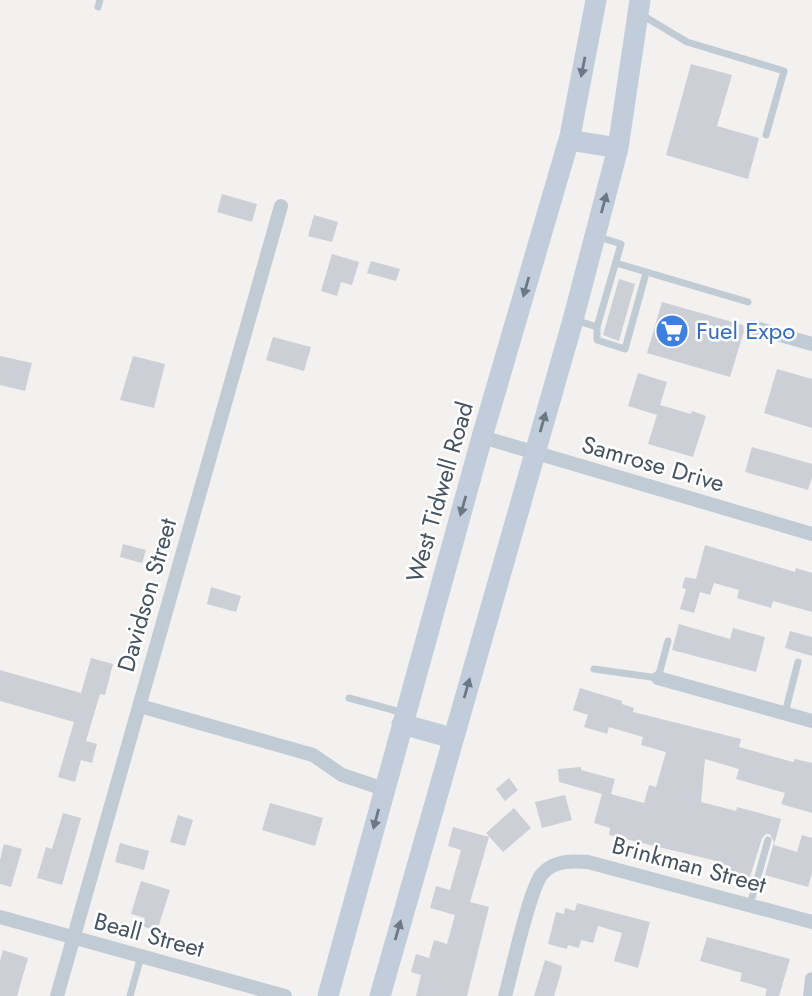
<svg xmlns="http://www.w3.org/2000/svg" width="812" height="996" font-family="Jost,sans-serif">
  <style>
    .building { fill: #cccfd6 }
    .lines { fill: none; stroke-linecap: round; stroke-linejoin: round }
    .lane { stroke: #c0cbd4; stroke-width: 7 }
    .street { stroke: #c0cbd4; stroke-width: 14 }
    .secondary { stroke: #c2cddb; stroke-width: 21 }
    .oneway { fill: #6b7885 }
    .labels { text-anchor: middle; stroke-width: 5; stroke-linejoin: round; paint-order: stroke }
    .shop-label { font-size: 24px; fill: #366cbe; stroke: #fff; text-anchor: start }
    .street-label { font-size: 24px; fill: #465360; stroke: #fff }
  </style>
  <rect width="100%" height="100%" fill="#f3f0f0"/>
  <!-- building -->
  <path class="building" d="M691 64 732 75 717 126 759 138 748 179 666 155Z
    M222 194 257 204 252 222 217 212Z
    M314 215 338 222 332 242 308 236Z
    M332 254 359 262 352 285 341 282 337 296 321 291Z
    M371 261 400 269 396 281 367 273Z
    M619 279 635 284 619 341 603 335Z
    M662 302 743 325 744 331 730 377 647 353Z
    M273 337 311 347 304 371 266 360Z
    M0 356 32 363 25 391 0 385Z
    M133 356 165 364 154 408 120 400Z
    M777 369 812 379V428L764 413Z
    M638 373 667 382 660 405 691 414 692 411 706 416 693 457 648 444 657 415 628 406Z
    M752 447 812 464V477L808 490 745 472Z
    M123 544 146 550 142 563 120 557Z
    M705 545 795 572 796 568 812 573V612L773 601 771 608 737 598 739 590 714 583 710 595 700 592 694 613 680 609 686 589 682 588 685 577 696 579Z
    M211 587 241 596 236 612 207 604Z
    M679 624 730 639 733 628 765 637 756 672 672 650Z
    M790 631 812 637V656L785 648Z
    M91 658 113 664 105 695 100 694 86 741 97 744 92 763 81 760 75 782 58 777 74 722 0 701V670L81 693Z
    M580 688 622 701V704L634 708 633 712 741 739 739 747 793 762 795 759 812 763V813L781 804 785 793 736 779 739 769 705 759 701 802 736 811 737 807 781 819 774 845 797 852 802 835 812 838V873L808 887 765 875 774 842 770 834H766L762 838 750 877 720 868 721 862 609 835 610 828 594 823 602 794 559 782 558 769 581 767V770L615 779 611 794 644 803 649 785 656 787 666 752 641 745 643 737 609 727 607 734 584 727 588 715 573 710Z
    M509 778 518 790 505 801 496 789Z
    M565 795 572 820 542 828 535 802Z
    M270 803 323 818 315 846 262 830Z
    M514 808 531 828 503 852 486 833Z
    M63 813 81 818 62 885 37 878 46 847 52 849Z
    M178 815 193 820 185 846 170 842Z
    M453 827 489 837 470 902 489 907 467 996H416L421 975 411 972 416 954 429 958 434 940 447 944 455 915 430 908 436 886 450 890 461 850 448 846Z
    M120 843 149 851 144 870 115 862Z
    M4 844 22 849 11 887 0 884V860Z
    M141 881 170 890 157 931 142 926 145 918 131 914Z
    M577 903 650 922 638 968 614 961 622 933 598 926 593 943 581 940 579 948 568 945 567 949 548 944 556 912 564 914 565 908 575 911Z
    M707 937 790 959 779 996H765L767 989 740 981 742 973 700 961Z
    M3 950 28 958 17 996H0V961Z
    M545 960 562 966 560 976 554 996H534Z"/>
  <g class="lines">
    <!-- lane -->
    <path class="lane" d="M98 7 100 0
      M642 15 687 42 784 71 766 135
      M616 263 748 302
      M575 320 597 327 621 244 599 237
      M597 327V340L625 349 646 273
      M594 669 658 678 668 641
      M349 698 404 713
      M785 713 798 662
      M750 905 768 840
      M130 996 141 956"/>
    <!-- street -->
    <path class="street" d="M752 327 812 344
      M482 437 812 534
      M658 678 812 721
      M140 706 313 755 342 775 384 789
      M0 917 285 996
      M57 996 281 206
      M505 996C512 971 529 890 542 874 554 860 572 861 588 862L812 922
      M810 996 812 979"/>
    <!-- secondary -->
    <path class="secondary" d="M569 140 618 148
      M402 724 452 738
      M328 996 482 437 570 136 596 0
      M380 996 573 320 618 148 640 0"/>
  </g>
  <!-- one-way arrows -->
  <defs><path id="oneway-solid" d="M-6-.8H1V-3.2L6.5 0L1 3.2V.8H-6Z" transform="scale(1.75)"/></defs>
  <g class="oneway">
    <use href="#oneway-solid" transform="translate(583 67) rotate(101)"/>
    <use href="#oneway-solid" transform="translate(604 203) rotate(-75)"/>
    <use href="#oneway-solid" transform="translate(526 287) rotate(106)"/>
    <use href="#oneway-solid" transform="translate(543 422) rotate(-74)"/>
    <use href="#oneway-solid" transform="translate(463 506) rotate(106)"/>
    <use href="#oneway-solid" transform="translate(467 688) rotate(-74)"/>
    <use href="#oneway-solid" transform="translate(376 819) rotate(105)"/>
    <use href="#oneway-solid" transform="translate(398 930) rotate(-74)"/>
  </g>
  <!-- icons -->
  <defs>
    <symbol id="supermarket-disc" viewBox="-11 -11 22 22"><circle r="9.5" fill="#3f7fe0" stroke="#fff"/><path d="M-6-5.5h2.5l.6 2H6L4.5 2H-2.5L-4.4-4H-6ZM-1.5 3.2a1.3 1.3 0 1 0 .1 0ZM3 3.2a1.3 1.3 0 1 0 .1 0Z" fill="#fff"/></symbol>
  </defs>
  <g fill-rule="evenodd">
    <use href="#supermarket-disc" x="653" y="312" width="38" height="38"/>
  </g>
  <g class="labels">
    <!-- shop labels -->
    <g class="shop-label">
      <text x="696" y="339">Fuel Expo</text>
    </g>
    <!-- street labels -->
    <g class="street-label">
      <text transform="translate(653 464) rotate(16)" y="8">Samrose Drive</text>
      <text transform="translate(440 492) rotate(-74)" y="8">West Tidwell Road</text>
      <text transform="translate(147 595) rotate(-74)" y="8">Davidson Street</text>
      <text transform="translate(689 865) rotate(15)" y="8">Brinkman Street</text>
      <text transform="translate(149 935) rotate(15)" y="8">Beall Street</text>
    </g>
  </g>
</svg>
